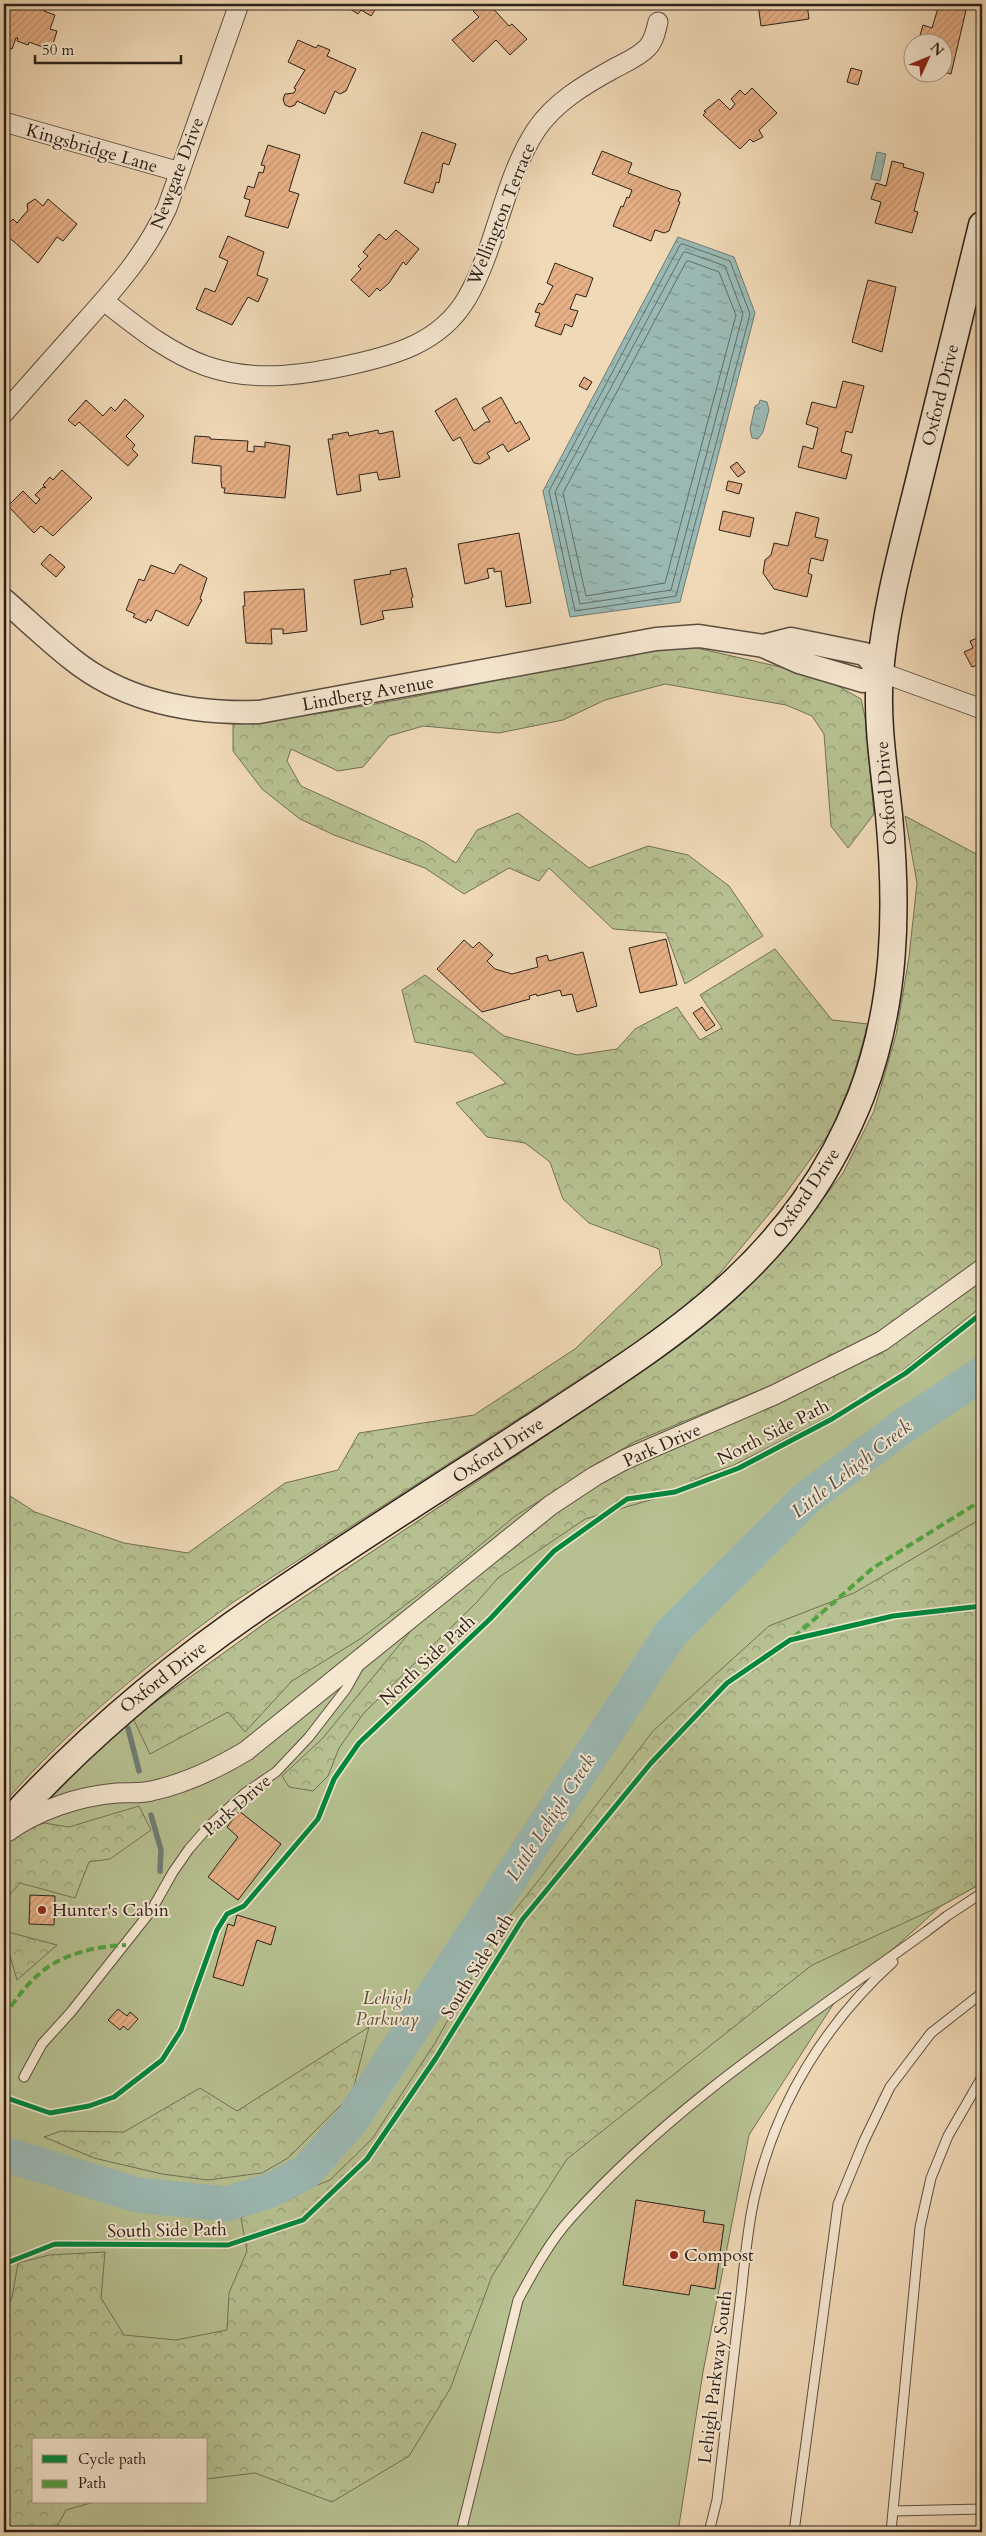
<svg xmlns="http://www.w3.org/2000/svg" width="986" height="2536" font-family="Cardo,serif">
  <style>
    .green { fill: #b7c090; stroke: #717055; fill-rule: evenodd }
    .forest { fill: url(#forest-crowns); stroke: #717055 }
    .water { fill: url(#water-ripples); stroke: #6e7c76 }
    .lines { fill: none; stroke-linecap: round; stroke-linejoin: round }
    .shore { stroke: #636d67; stroke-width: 1 }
    .stream { stroke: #6e7c76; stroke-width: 5.5 }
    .river { stroke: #9bb9b4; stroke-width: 35 }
    .building { fill: url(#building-hatch); stroke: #2b211a }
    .service-casing { stroke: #5c4f41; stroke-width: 11 }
    .minor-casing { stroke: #5c4f41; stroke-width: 21 }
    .tertiary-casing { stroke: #5c4f41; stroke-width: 25 }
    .secondary-casing { stroke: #2b211a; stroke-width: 29 }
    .service { stroke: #f5e6d0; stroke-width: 9 }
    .minor { stroke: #f5e6d0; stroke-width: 19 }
    .tertiary { stroke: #f5e6d0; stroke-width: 22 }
    .secondary { stroke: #f5e6d0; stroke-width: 26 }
    .quiet { stroke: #51a240; stroke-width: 4; stroke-dasharray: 8 4; stroke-linecap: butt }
    .cycleway-casing { stroke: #f5e6d0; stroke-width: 8 }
    .cycleway { stroke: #00873e; stroke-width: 5 }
    .poi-dot { fill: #8f2418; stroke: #f5e6d0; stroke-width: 2 }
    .labels { text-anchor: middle; stroke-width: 4; stroke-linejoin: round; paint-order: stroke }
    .street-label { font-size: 18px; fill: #2b211a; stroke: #f5e6d0 }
    .poi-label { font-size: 18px; fill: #2b211a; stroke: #f5e6d0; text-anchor: start }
    .park-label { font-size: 18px; font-style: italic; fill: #55513d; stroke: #f5e6d0 }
    .water-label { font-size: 19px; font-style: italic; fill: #4d4f48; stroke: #f5e6d0 }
  </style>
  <defs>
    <pattern id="forest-crowns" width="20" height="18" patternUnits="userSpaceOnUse" patternTransform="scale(1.25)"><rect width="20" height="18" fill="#b7c090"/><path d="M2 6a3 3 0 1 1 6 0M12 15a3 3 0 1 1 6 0" fill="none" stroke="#959c75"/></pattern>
    <pattern id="water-ripples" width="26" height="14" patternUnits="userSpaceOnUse" patternTransform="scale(1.25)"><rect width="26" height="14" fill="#9bb9b4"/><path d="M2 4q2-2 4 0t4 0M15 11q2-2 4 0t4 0" fill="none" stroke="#7f9692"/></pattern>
    <pattern id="building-hatch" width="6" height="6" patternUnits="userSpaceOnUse" patternTransform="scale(1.25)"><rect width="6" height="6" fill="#e7b086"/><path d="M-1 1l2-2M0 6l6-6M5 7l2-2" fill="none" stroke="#c69773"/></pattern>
  </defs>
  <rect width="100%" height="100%" fill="#f0d9b6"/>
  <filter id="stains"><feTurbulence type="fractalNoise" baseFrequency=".004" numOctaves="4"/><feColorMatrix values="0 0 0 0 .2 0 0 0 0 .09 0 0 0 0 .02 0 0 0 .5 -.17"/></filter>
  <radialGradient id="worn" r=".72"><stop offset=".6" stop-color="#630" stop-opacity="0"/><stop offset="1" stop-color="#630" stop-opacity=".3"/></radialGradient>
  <!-- green -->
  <path class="green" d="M982 1073V1883L941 1906 836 2000 749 2135 703 2372 678 2532H4V1849L48 1795 118 1729 271 1619 640 1373 731 1299ZM34 2440H206V2502H34Z"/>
  <!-- forest -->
  <path class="forest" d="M688 646 789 669 831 682 861 699 865 717 874 814 848 848 831 826 824 734 812 716 786 705 665 684 605 700 563 720 499 733 423 726 389 736 363 767 338 771 291 749 287 761 301 786 424 842 456 863 477 830 518 813 589 868 648 846 688 855 729 886 763 936 685 984 666 933 613 929 549 868 539 881 509 868 464 894 425 868 334 835 300 819 262 789 233 751V724C386 710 535 667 688 646Z
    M905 816 982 857V1258L881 1330 813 1368 634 1442 515 1516 437 1581 360 1639 292 1681 245 1732 228 1712 150 1754 133 1718 271 1619 640 1373 731 1299 770 1263 802 1226 843 1173 874 1111 896 1035 909 957 917 883Z
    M775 949 832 1020 868 1024 853 1077 831 1131 783 1197 701 1296 645 1337 235 1601C152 1660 71 1726 4 1803V1492L35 1512 124 1543 188 1553 285 1483 338 1470 359 1433 474 1415 575 1349 662 1265 659 1249 589 1223 563 1199 550 1162 525 1143 487 1137 456 1103 506 1083 473 1053 415 1042 402 990 425 975 504 1036 577 1055 617 1049 635 1029 677 1007 700 1040 722 1028 700 995Z
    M982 1274V1306L888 1382 847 1407 732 1466 705 1475 664 1496 585 1519 498 1578 477 1602 363 1714 339 1748 328 1776 313 1791 289 1787 282 1776 322 1739 415 1626 590 1483 767 1401Z
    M982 1518V1883L941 1906 812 1965 567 2159 492 2276 450 2389 409 2456 332 2502 255 2473 206 2479V2440H34V2502H94L66 2510 54 2532H4V2308L12 2298 18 2263 49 2255 105 2252 101 2298 124 2335 176 2340 227 2330 229 2293 247 2251 241 2218 265 2206 330 2180 372 2139 435 2043 498 1931 542 1876 653 1731 769 1626 854 1593Z
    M139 1806 151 1830 110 1859 89 1862 75 1898 20 1883 4 1901 8 1932 57 1945 17 1980 8 1949 4 1954V1849L17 1833 44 1823 69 1827Z
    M369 2027 352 2094 288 2158 262 2173 208 2180 162 2174 94 2158 44 2137 61 2131 124 2132 200 2088 237 2111Z"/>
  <!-- water -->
  <path class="water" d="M877 152 886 154 880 181 871 179Z
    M678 237 734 257 755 313 680 602 570 617 543 491Z
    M760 400 767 402 769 410 763 432 758 439 752 438 750 429 755 406 759 404Z"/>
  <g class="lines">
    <!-- shore -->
    <path class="shore" d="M683 244 730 261 750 314 676 596 575 611 549 491 680 245Z
      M686 252 725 266 743 314 671 590 580 604 555 492 683 253Z
      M689 261 719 272 736 315 665 583 586 596 563 493 686 262Z"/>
    <!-- stream -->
    <path class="stream" d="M128 1728 139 1771
      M151 1815 161 1850 160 1871"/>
    <!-- river -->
    <path class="river" d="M4 2154 137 2195 226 2204 269 2191 306 2172 352 2120 671 1633 809 1496 905 1425 982 1374"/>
  </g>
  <!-- building -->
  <path class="building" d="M6 4H36L45 7 44 11 55 15 50 29 57 31 51 50 29 42 28 45 17 41 18 38H16L12 49 4 46V15L8 5Z
    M342 4H379L371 16 361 10 358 14Z
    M481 4H489L509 26 512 24 527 39 510 55 496 40 473 62 452 40 479 17 473 11Z
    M758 4H807L809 19 761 26Z
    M945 4H961L967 6 951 74 944 72V42H918L923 25 932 28 938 8 943 9Z
    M298 40 316 48 318 45 330 50 327 56 356 69 346 91 340 94 335 91 325 114 297 101 295 105 290 107 285 105 283 99 285 94 294 93 296 89 294 88 305 70 288 62Z
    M851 68 862 71 858 85 847 82Z
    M752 88 777 113 759 130 763 137 753 142 750 139 740 149 703 115 706 112 704 111 719 99 730 110 735 104 731 99 740 90 745 95Z
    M422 132 456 144 449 165 443 163 439 183 436 182 433 193 404 183Z
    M268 145 300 155 289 191 299 194 288 228 245 216 250 200 244 198 248 186 254 188 259 172 263 173 265 166 261 165Z
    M602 151 632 163 628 173 670 189 679 191 681 194 678 201 680 202 669 231 664 233 655 230 651 241 613 226 621 206 623 207 627 197 629 198 632 190 592 174Z
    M892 161 904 164 903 167 924 173 914 211 918 212 912 233 875 223 881 202 871 199 876 183 886 186Z
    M35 199 43 206 48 199 77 224 63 241 57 237 38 263 4 233V229L13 219 17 223 28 210 27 204Z
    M396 230 419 249 406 265 403 262 389 283 380 291 377 288 369 297 351 280 361 269 358 266 368 256 363 252 379 234 386 240Z
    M228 236 264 252 257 275 268 279 258 302 248 297 232 325 196 309 205 288 215 292 228 261 219 257Z
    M555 263 593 278 586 297 576 294 570 309 578 311 572 327 565 324 561 335 535 326 540 313 535 312 539 303 543 305 553 286 547 283Z
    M868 280 896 287 882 352 852 342Z
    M584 377 592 382 587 390 579 386Z
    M843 381 864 386 852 433 846 431 841 452 852 455 846 479 798 467 803 446 813 449 818 428 806 424 812 402 836 408Z
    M501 397 516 424 520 421 530 439 508 452 503 444 487 453 490 458 480 464 474 463 460 437 453 441 435 411 456 398 474 431 486 422H490L482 408Z
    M125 399 144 416 126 436 135 445 132 449 138 455 128 466 79 422 75 426 68 420 86 400 103 416 111 407 115 411Z
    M378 430 379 434 393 431 400 477 379 480 377 472 359 475 361 491 337 495 328 439H333L332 435 348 432 349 436Z
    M195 436 210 437V439L248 441 247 451 254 452V446L265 447V442L290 446 285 498 224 493 225 488H222L221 481V466L192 463Z
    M737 462 745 472 738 477 730 467Z
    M62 470 92 498 53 536 41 526 34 533 8 506 23 491 36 504 40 499 35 495 43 487 46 488 43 485 50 477 53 480Z
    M728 481 742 484 739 494 726 490Z
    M723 511 754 518 750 537 719 530Z
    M796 512 819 518 815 537 828 540 823 561 811 558 808 573 812 575 807 597 774 589 763 573 765 560 771 555 774 543 788 546Z
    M519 533 531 603 506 607 501 571 494 572V568L487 569 489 578 465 584 458 544Z
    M50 554 65 567 56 577 41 564Z
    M180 564 207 578 200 599 202 600 188 626 156 610 151 621 148 619 146 623 133 617 135 614 126 610 139 579 144 581 151 565 174 574Z
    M406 568 413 597 411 598 413 607 382 611 384 619 361 625 354 580 391 574 390 571Z
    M304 589 307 631 283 634V629H271L272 644 246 643 243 606H245L244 592Z
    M982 631V667L980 664 972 667 964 652 973 648 970 641 982 636 980 632Z
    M666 939 677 985 640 993 629 948Z
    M464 940 473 948 479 942 493 955 487 961 495 969 512 974 538 967 536 958 547 955 549 961 583 952 597 1006 577 1012 572 994 562 996 560 990 537 996 536 994 529 996 530 999 482 1012 437 969Z
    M702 1007 715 1025 706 1031 693 1013Z
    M239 1811 281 1844 238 1900 208 1877 238 1837 227 1827Z
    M30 1895 55 1896 54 1925 29 1924Z
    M237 1915 276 1927 271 1945 257 1940 243 1986 213 1977 228 1924 234 1926Z
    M118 2009 127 2016 130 2012 138 2019 128 2030 123 2026 120 2030 108 2020Z
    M636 2200 705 2211 703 2222 724 2225 715 2289 691 2285 689 2295 623 2285Z"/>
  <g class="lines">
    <defs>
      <path id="service" d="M923 1934 947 1916 982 1893
        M24 2077 42 2044 71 2012 151 1911 173 1872 189 1849 209 1826 245 1793 276 1772 309 1737 346 1689 359 1666
        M893 2511 982 2509
        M461 2532 518 2300C533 2272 550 2241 571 2218 673 2104 804 2020 927 1931
        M709 2532 717 2500C724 2437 732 2374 739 2312 744 2273 746 2233 755 2195 776 2104 824 2025 893 1962
        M794 2532 838 2204 864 2141 890 2087 931 2033 982 1993
        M891 2532 920 2227 931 2178 948 2136 982 2077"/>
      <path id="minor" d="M4 122 180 172
        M104 301C136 326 167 352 206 366 252 382 298 376 345 366 392 356 440 344 467 298 497 246 503 181 536 130 555 102 584 85 613 69 624 63 639 57 648 47 654 40 656 31 658 22
        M4 413C30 384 56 354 82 325 117 286 145 255 167 208L239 4
        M880 672 982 709
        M7 1832C38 1810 79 1796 117 1793 128 1792 140 1794 151 1791 185 1784 216 1769 246 1751L551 1505 595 1476 626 1459 774 1395 882 1341 982 1269"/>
      <path id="tertiary" d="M4 600C27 620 49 641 73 660 126 702 193 714 259 712L656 639 699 636 763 646
        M791 639 865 654 880 672 863 681 799 662 763 646Z"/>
      <path id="secondary" d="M4 1827C84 1738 174 1663 274 1596 358 1539 445 1484 530 1429 673 1336 795 1263 861 1096 896 1005 898 910 889 815 884 768 876 720 880 672 886 604 905 539 921 473 941 390 962 308 982 225"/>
    </defs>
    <!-- service casing -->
    <use href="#service" class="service-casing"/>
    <!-- minor casing -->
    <use href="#minor" class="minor-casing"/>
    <!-- tertiary casing -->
    <use href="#tertiary" class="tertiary-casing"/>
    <!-- secondary casing -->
    <use href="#secondary" class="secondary-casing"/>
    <!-- service -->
    <use href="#service" class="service"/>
    <!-- minor -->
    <use href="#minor" class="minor"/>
    <!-- tertiary -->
    <use href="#tertiary" class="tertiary"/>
    <!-- secondary -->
    <use href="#secondary" class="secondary"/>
    <!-- quiet -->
    <path class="quiet" d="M794 1637 873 1568 982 1500
      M4 2016C15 2001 25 1986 39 1974 61 1954 97 1946 126 1945"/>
    <defs>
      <path id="cycleway" d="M4 2097 50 2113 89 2106 114 2097 162 2060 181 2030 217 1930 227 1914 244 1906 318 1819 334 1779 359 1743 490 1619 554 1551 627 1499 675 1492 739 1468 832 1419 906 1373 982 1313
        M4 2264 55 2244 228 2245 303 2220 367 2159 436 2058 522 1920 651 1763 727 1683 790 1640 893 1616 982 1606"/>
    </defs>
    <!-- cycleway casing -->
    <use href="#cycleway" class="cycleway-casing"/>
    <!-- cycleway -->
    <use href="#cycleway" class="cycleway"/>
  </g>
  <!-- markers -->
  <g class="poi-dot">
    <circle cx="42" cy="1910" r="5"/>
    <circle cx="674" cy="2255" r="5"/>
  </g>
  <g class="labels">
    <!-- street labels -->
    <g class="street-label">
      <text transform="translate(92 148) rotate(16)" y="6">Kingsbridge Lane</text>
      <text transform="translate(177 173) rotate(-69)" y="6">Newgate Drive</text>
      <text transform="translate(501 214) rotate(-68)" y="6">Wellington Terrace</text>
      <text transform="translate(940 395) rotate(-76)" y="6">Oxford Drive</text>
      <text transform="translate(368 693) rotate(-10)" y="6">Lindberg Avenue</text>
      <text transform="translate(886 793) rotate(-95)" y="6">Oxford Drive</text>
      <text transform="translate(806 1193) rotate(-56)" y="6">Oxford Drive</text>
      <text transform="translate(773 1432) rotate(-27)" y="6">North Side Path</text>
      <text transform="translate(662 1445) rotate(-24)" y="6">Park Drive</text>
      <text transform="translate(498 1450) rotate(-33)" y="6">Oxford Drive</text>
      <text transform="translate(427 1660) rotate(-43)" y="6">North Side Path</text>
      <text transform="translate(163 1677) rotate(-38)" y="6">Oxford Drive</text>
      <text transform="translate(237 1805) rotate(-41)" y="6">Park Drive</text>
      <text transform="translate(477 1966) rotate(-58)" y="6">South Side Path</text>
      <text transform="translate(167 2230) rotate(-1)" y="6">South Side Path</text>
      <text transform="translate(715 2377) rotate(-83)" y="6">Lehigh Parkway South</text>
    </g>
    <!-- poi labels -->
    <g class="poi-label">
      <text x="52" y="1916">Hunter's Cabin</text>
      <text x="684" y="2261">Compost</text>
    </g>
    <!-- park labels -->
    <g class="park-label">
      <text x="387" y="2004">Lehigh<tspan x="387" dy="21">Parkway</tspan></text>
    </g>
    <!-- water labels -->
    <g class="water-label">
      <text transform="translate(851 1468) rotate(-38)" y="7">Little Lehigh Creek</text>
      <text transform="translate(550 1817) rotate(-57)" y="7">Little Lehigh Creek</text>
    </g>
  </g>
  <!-- margin -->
  <rect width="986" height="2536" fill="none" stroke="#f0d9b6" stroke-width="20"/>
  <rect x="5" y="5" width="976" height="2526" fill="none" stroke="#2b211a" stroke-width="2.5"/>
  <rect x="10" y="10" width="966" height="2516" fill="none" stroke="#2b211a"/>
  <!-- legend -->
  <rect x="32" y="2438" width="175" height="65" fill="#f5e6d0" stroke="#a49787"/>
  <rect x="42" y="2455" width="25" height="8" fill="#00873e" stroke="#a49787"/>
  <text x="78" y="2464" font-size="15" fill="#2b211a">Cycle path</text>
  <rect x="42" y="2480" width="25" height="8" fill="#51a240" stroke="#a49787"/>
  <text x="78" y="2488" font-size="15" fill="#2b211a">Path</text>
  <!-- north arrow -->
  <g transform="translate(928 58) rotate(46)"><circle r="24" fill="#f5e6d0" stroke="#a49787"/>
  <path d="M0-4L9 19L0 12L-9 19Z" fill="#8f2418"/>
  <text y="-8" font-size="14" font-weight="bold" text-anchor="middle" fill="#2b211a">N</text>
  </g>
  <!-- scale -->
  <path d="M35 55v8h146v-8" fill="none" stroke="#2b211a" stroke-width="2.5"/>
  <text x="42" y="55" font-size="15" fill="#2b211a" stroke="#f5e6d0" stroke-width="4" paint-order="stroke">50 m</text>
  <rect width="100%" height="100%" filter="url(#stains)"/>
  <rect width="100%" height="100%" fill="url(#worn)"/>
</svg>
